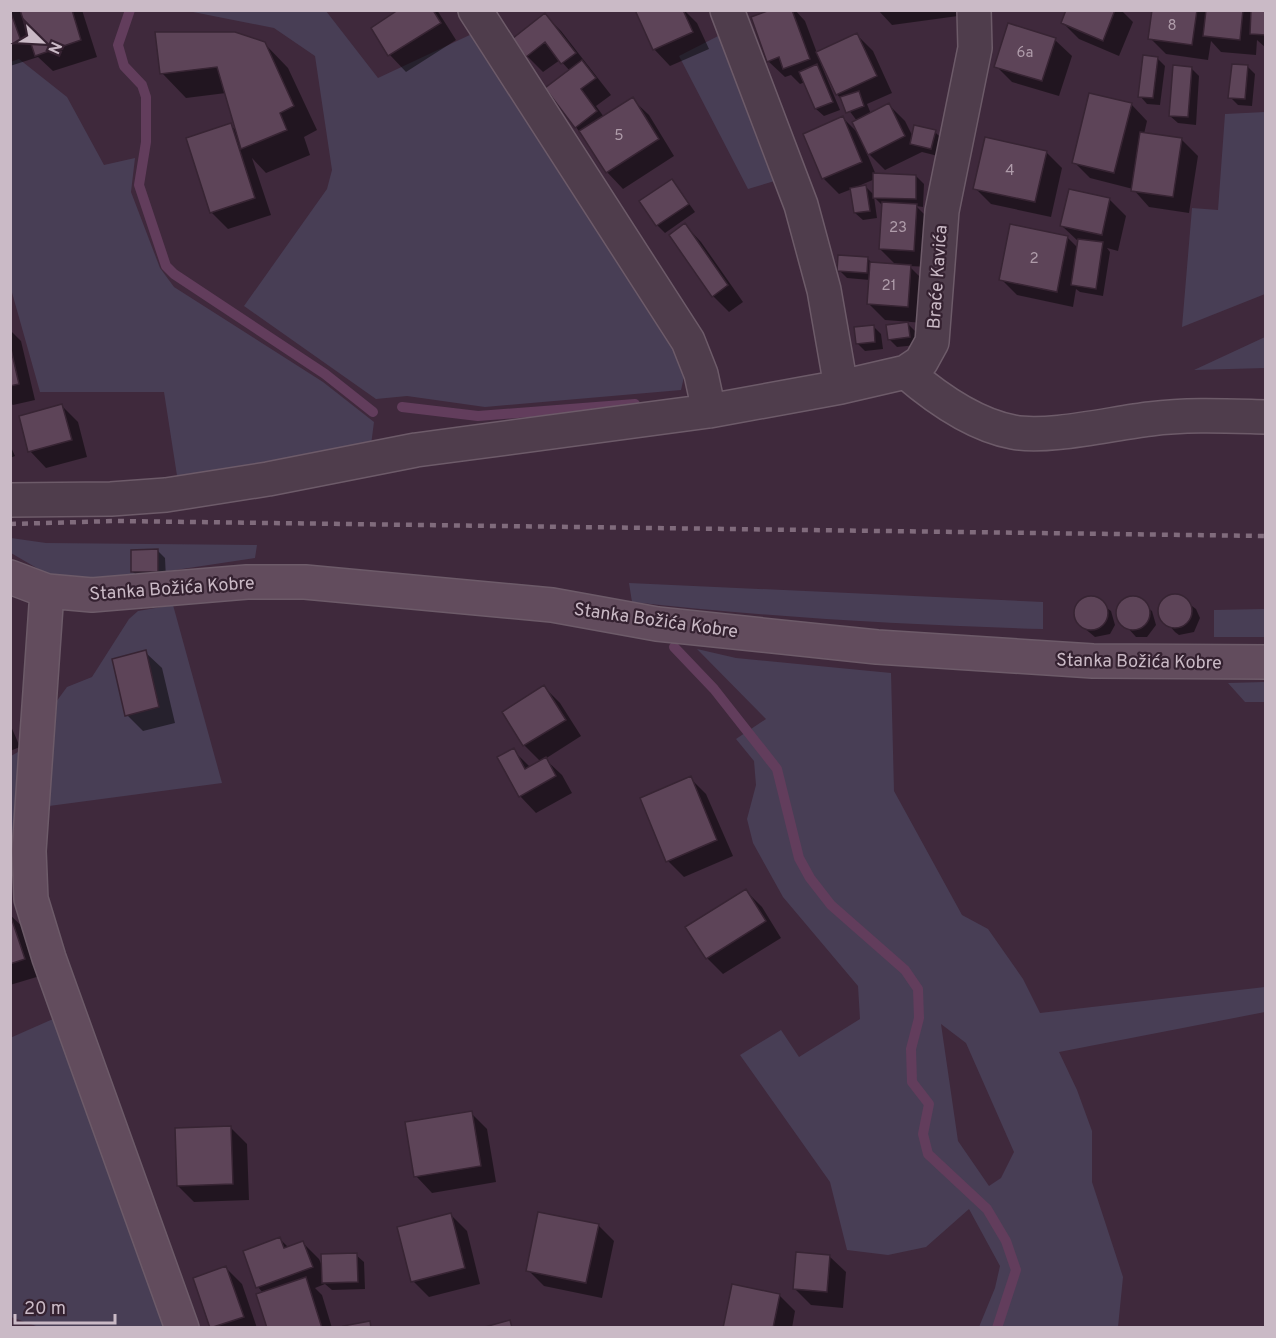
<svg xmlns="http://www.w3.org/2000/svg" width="1276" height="1338" font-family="Overpass,sans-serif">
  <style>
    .green { fill: #483e55; fill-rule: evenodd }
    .shadow { fill: #0007; fill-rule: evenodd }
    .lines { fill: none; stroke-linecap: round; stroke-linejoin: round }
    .stream { stroke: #623d5c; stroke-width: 10 }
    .building { fill: #5d4458; stroke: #372433; stroke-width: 1.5 }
    .street-casing { stroke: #6d5b69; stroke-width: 36 }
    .secondary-casing { stroke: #6d5b69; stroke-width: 36 }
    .street { stroke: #4f3d4c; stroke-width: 33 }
    .secondary { stroke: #624c5d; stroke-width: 33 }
    .rail { stroke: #806b7c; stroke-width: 4.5; stroke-dasharray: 6 6; stroke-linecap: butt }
    .labels { text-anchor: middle; stroke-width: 4.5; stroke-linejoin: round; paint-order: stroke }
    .number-label { font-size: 15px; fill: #af9caa }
    .street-label { font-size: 18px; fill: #cabac6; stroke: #352231 }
  </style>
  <rect width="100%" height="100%" fill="#3f293c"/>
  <!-- green -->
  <path class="green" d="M188 11H326L378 78 474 33 686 368 681 390 485 407 407 396 376 399 244 306 327 189 332 170 315 56 274 28Z
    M724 33 778 180 748 189 679 56Z
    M19 59 67 97 104 165 135 158 131 192 160 268 174 287 323 382 374 422 371 445 178 482 164 392H40L11 289 10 62Z
    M1265 112V294L1182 327 1192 208 1218 210 1225 114Z
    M1265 337V368L1194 370Z
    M11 538 46 543 257 545 255 558 109 580 47 574 11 553Z
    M629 583 1043 602V629C906 625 769 617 632 602Z
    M173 605 222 783 49 806 56 702 67 687 92 677 129 619 138 611Z
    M1265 609V637H1214V610Z
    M697 649 736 658 891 673 894 791 962 915 988 929 1023 979 1040 1013 1265 987V1012L1059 1052 1077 1090 1092 1131V1182L1123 1277 1118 1327H979L995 1288 1000 1266 969 1209 926 1247 888 1255 847 1250 830 1182 740 1055 781 1030 799 1057 860 1019 858 986 783 897 753 843 747 819 756 785 754 761 736 739 766 719ZM941 1024 966 1043 1014 1152 1001 1178 989 1186 958 1141Z
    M1265 682V702H1245L1228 683Z
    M25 748 17 832 11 844V756Z
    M53 1019 166 1327H39L11 1317 10 1038Z"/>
  <!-- shadow -->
  <path class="shadow" d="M10 10H18L24 16 22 10H82L97 57 53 71 38 57 10 66Z
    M401 10H437L456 40 406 72 390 55 373 28Z
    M636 10H684L697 23 709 49 670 66 654 49Z
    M774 10H795L805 21 817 53 857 35 873 51 892 93 867 104 871 114 889 105 905 121 913 137 935 132 943 140 938 156 922 152 885 170 866 151 876 175 916 176 924 184 923 207 916 206 932 222 930 267 909 266 926 283 924 323 885 320 869 304 870 280 847 278 839 270 867 258 873 264 897 266 880 249 883 206 874 197 877 218 863 220 855 213 852 189 839 194 823 178 843 118 860 135 857 121 837 94 823 64H821L825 74 840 110 824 116 816 109 805 82 800 84 791 75 785 77 768 61ZM875 179 874 195 866 187H856Z
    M878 10H957L958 16 892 25Z
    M1068 10H1121L1133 22 1119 56 1079 39 1063 23Z
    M1154 10H1266V48L1257 40 1256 55 1221 52 1211 41 1208 60 1166 54 1150 38Z
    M545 15 561 31 611 95 596 106 604 117 632 99 649 115 674 156 623 189 607 172 576 127 570 71 560 60 543 72 527 56Z
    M1055 40 1072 56 1059 96 1012 82 996 66Z
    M264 43 288 68 317 130 304 137 310 155 266 173 252 158 271 215 228 229 211 212 230 125 238 132 226 93 186 98 162 73Z
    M1157 58 1165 66 1160 105 1147 104 1140 96Z
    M1247 66 1255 74 1252 106 1238 105 1230 97Z
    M1191 68 1199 76 1196 125 1178 123 1170 116Z
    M1131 104 1147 121 1144 134 1181 139 1198 156 1189 213 1149 207 1133 189 1090 178 1074 162Z
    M1046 152 1062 168 1051 217 991 204 975 188Z
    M672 180 695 212 665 233 657 225Z
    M1070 191 1110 200 1126 216 1118 251 1107 248 1110 252 1103 296 1080 292 1076 289 1073 307 1017 295 1001 279 1067 237 1078 248 1079 242 1062 226Z
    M685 225 701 242 743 302 729 312 713 296Z
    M908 324 916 332 917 345 897 347 889 339Z
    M873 326 881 334 883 349 865 351 857 343Z
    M10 330 21 341 35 400 13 405 10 403Z
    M62 406 78 422 87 457 46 468 30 451Z
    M10 445 15 456 10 458Z
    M158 551 165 558 166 579H141L133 572Z
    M1178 596 1196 609 1200 618 1194 632 1179 635 1175 632 1160 615 1161 605 1168 597Z
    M1093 598 1111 611 1115 625 1110 634 1095 637 1078 623 1076 607 1083 600Z
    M1135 598 1152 611 1156 625 1147 637H1136L1118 617V607L1125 600Z
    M145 652 162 668 175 723 143 731 127 715Z
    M544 687 560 703 581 736 545 759 562 775 572 793 536 813 520 796 513 750 530 767 541 762 524 745 504 713Z
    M10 724 20 747 10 751Z
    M690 778 706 794 733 856 684 877 668 861Z
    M746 891 762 907 781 938 723 974 707 958Z
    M10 915 26 930 40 976 10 985Z
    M471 1113 487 1129 496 1182 432 1193 416 1176Z
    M231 1128 247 1144 249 1200 194 1202 178 1186Z
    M451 1215 467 1231 480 1284 429 1297 413 1281Z
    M598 1225 614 1241 602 1298 544 1286 528 1270Z
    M280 1239 289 1248 303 1243 319 1259 323 1268 356 1255 364 1262 365 1289 332 1290 325 1284 315 1288 322 1295 332 1328H269L263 1293 258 1287Z
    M829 1256 846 1272 843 1308 811 1305 794 1288Z
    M226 1268 242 1284 257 1328H212Z
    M779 1295 795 1311 792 1328H725Z"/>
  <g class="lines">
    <!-- stream -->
    <path class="stream" d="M130 10 118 45 124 66 142 85 146 97V142L139 185 166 266 174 274 325 374 373 412
      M402 407 478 416 635 404
      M674 647 714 689 777 769 799 858 810 878 831 905 905 970 918 989 919 1018 911 1049 912 1082 929 1104 923 1134 928 1154 987 1209 1006 1241 1016 1270 997 1328"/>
  </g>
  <!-- building -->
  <path class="building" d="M10 10 21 41 10 45Z
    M20 10H72L81 40 35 56Z
    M398 10H433L441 23 388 56 371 28Z
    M635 10H683L693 32 653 50Z
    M770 10H792L810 59 783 69 779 57 767 62 751 17Z
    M1066 10H1115L1103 41 1061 23Z
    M1152 10H1197L1192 45 1148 39Z
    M1206 10H1243L1240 40 1203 36Z
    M1251 10H1266V35L1250 34Z
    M545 13 576 53 561 64 545 42 526 57 512 39Z
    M1008 23 1056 38 1042 81 994 67Z
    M155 32H235L265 42 294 106 280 113 287 130 241 149 217 67 160 74Z
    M857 33 877 76 836 95 816 52Z
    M1143 55 1158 57 1153 98 1138 97Z
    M582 60 596 78 581 89 597 111 575 128 545 88Z
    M817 64 833 102 815 109 799 72Z
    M1232 64 1248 65 1245 99 1228 98Z
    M1173 65 1192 67 1188 117 1169 116Z
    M859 91 864 106 846 113 840 97Z
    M1089 93 1132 103 1114 173 1072 163Z
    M633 97 659 139 606 173 579 131Z
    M889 103 905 136 868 155 852 122Z
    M843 116 862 162 822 179 803 134Z
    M231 123 255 198 210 213 186 138Z
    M914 125 936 130 931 149 910 144Z
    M1140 132 1182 138 1173 197 1131 191Z
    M985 137 1047 151 1035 202 973 189Z
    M873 173 916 175V199L873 198Z
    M672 179 689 204 656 226 639 201Z
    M866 185 870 211 854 213 850 188Z
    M1069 189 1110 198 1102 235 1060 226Z
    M882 202 917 204 914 251 879 249Z
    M685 223 728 285 712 297 669 235Z
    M1010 224 1068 236 1057 292 999 280Z
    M1078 239 1103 242 1096 289 1071 285Z
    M838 255 868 257 867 273 837 271Z
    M870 262 911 265 908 307 867 304Z
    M908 322 910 337 888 340 886 325Z
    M874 325 875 342 856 344 854 327Z
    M10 345 19 384 10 386Z
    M62 404 72 440 28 452 19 416Z
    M158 549V572H131V550Z
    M1158 611a17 17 0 1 1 34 0a17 17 0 1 1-34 0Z
    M1116 613a17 17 0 1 1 34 0a17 17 0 1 1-34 0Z
    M1074 613a17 17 0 1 1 34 0a17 17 0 1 1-34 0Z
    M146 650 159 707 125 716 112 659Z
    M544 685 566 720 523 746 502 712Z
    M514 748 525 769 546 757 556 776 519 797 497 757Z
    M691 776 717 840 666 862 640 798Z
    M746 889 766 921 706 959 685 927Z
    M10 914 25 959 10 964Z
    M472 1111 481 1166 414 1177 405 1122Z
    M231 1126 233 1184 177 1186 175 1128Z
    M538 1212 599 1224 586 1283 526 1271Z
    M451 1213 465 1268 411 1282 397 1227Z
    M280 1237 284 1248 303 1241 313 1267 256 1288 243 1251Z
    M796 1252 830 1255 827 1292 793 1289Z
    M357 1253 358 1282 322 1283 321 1254Z
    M226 1266 244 1317 210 1328 193 1278Z
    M306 1277 322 1328H267L256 1294Z
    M732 1284 780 1294 773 1328H723Z
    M510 1320 512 1328H481Z
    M370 1321 371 1328H343V1326Z"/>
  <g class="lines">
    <defs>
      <path id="street" d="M475 10 688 341 701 374 709 411
        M727 10 801 205 824 290 841 387
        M906 372C935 397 975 425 1013 432 1048 439 1113 423 1150 419 1189 414 1227 416 1266 417
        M10 500 111 499 166 495 268 479 416 450 709 411 841 387 906 372 921 362 932 342 942 211 975 48 974 10"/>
      <path id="secondary" d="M10 577 47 591 92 595 247 582H305L552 605 657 624 877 647 1093 661 1266 662
        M47 591 29 851 31 899 49 958 182 1328"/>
    </defs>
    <!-- street casing -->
    <use href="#street" class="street-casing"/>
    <!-- secondary casing -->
    <use href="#secondary" class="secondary-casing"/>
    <!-- street -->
    <use href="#street" class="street"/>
    <!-- secondary -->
    <use href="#secondary" class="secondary"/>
    <!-- rail -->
    <path class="rail" d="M10 524 116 521 1266 536"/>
  </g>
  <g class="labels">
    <!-- number labels -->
    <g class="number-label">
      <text x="1172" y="30">8</text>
      <text x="1025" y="57">6a</text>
      <text x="619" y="140">5</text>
      <text x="1010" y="175">4</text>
      <text x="898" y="232">23</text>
      <text x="1034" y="263">2</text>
      <text x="889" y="290">21</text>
    </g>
    <!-- street labels -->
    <g class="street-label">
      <text transform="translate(937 277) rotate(-86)" y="6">Braće Kavića</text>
      <text transform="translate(172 588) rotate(-4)" y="6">Stanka Božića Kobre</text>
      <text transform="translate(656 620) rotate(8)" y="6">Stanka Božića Kobre</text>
      <text transform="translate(1139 661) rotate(1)" y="6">Stanka Božića Kobre</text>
    </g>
  </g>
  <!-- border -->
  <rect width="1276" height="1338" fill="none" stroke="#cabac6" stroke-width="24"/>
  <!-- north arrow -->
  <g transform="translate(42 42) rotate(114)" stroke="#352231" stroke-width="4.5" paint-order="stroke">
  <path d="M0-4.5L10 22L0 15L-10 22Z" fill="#cabac6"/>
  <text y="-9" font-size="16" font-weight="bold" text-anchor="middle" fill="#cabac6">N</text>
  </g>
  <!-- scale -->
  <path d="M15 1314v9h100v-9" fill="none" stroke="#cabac6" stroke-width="3"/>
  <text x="24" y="1314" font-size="18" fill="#cabac6" stroke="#352231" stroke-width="4.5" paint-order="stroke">20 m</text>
</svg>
